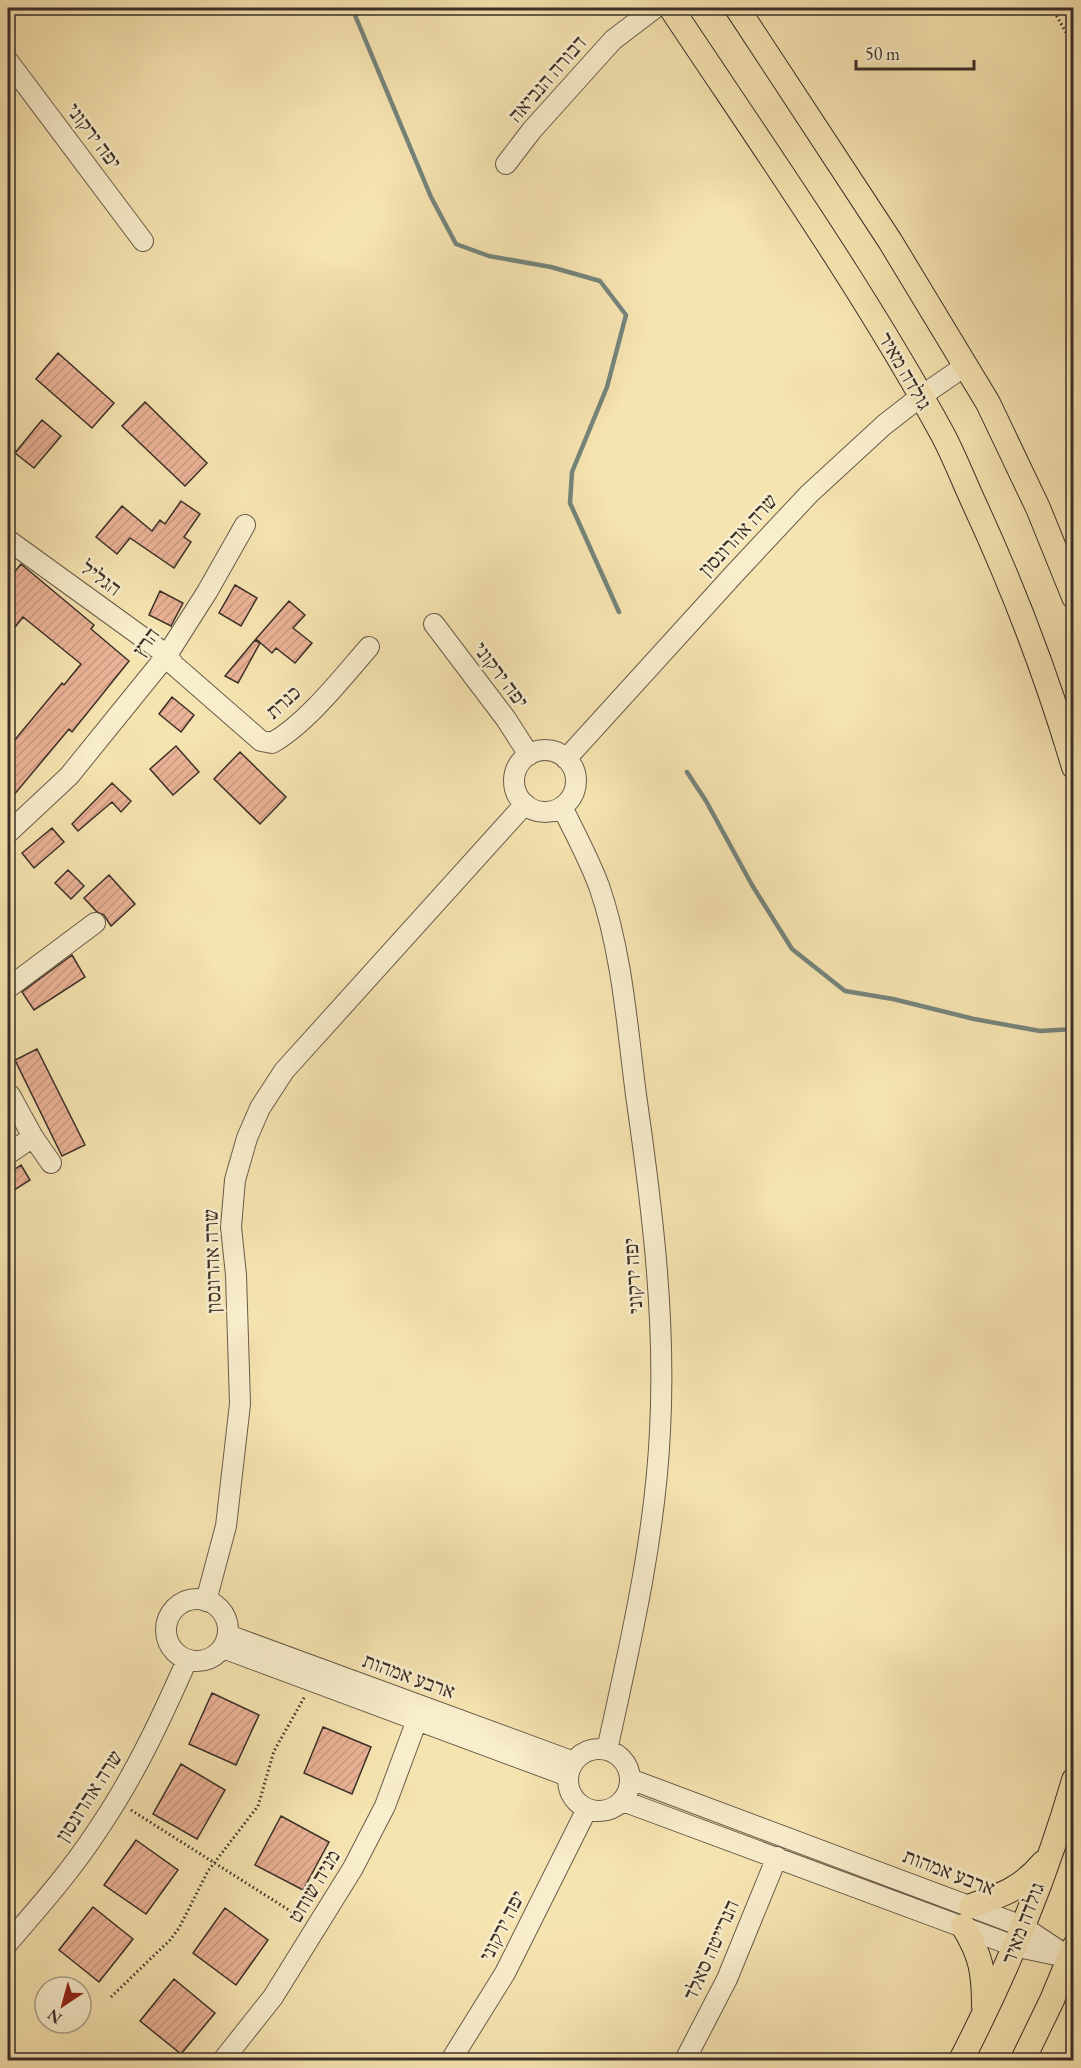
<svg xmlns="http://www.w3.org/2000/svg" width="1081" height="2068" font-family="'EB Garamond','Frank Ruhl Libre',serif">
  <style>
    .lines { fill: none; stroke-linecap: round; stroke-linejoin: round }
    .stream { stroke: #75847b; stroke-width: 4.5 }
    .building { fill: url(#building-hatch); stroke: #3a2f28; stroke-width: 1.5 }
    .minor-casing { stroke: #695c4a; stroke-width: 22 }
    .major-casing { stroke: #3a2f28; stroke-width: 26 }
    .path { stroke: #3a2f28; stroke-width: 3; stroke-dasharray: 1.5 3; stroke-linecap: butt }
    .minor { stroke: #f8edcc; stroke-width: 20 }
    .major { stroke: #f5e3b0; stroke-width: 24 }
    .labels { text-anchor: middle; stroke-width: 5; stroke-linejoin: round; paint-order: stroke }
    .street-label { font-size: 21px; fill: #3a2f28; stroke: #f8edcc }
  </style>
  <defs>
    <pattern id="building-hatch" width="6" height="6" patternUnits="userSpaceOnUse" patternTransform="scale(1.5)"><rect width="6" height="6" fill="#eab296"/><path d="M-1 1l2-2M0 6l6-6M5 7l2-2" fill="none" stroke="#c99981"/></pattern>
  </defs>
  <rect width="100%" height="100%" fill="#f5e3b0"/>
  <filter id="stains"><feTurbulence type="fractalNoise" baseFrequency=".00333" numOctaves="4"/><feColorMatrix values="0 0 0 0 .2 0 0 0 0 .09 0 0 0 0 .02 0 0 0 .5 -.17"/></filter>
  <radialGradient id="worn" r=".72"><stop offset=".6" stop-color="#630" stop-opacity="0"/><stop offset="1" stop-color="#630" stop-opacity=".3"/></radialGradient>
  <g class="lines">
    <!-- stream -->
    <path class="stream" d="M352 8 431 197 456 244 489 256 551 267 600 281 626 315 607 387 572 472 570 503 619 612
      M687 772 706 801 752 885 792 949 845 991 893 999 974 1019 1040 1031 1074 1029"/>
  </g>
  <!-- building -->
  <path class="building" d="M58 353 114 403 92 428 36 379Z
    M145 402 207 463 185 486 122 426Z
    M42 420 61 436 34 468 15 453Z
    M181 501 200 514 184 537 191 542 174 568 130 538 117 554 96 537 122 506 152 531 160 520 165 524Z
    M21 564 94 625 91 629 129 661 72 732 69 729 8 802V748L62 683 64 685 81 664 23 617 8 636V580Z
    M235 585 257 598 241 626 219 613Z
    M160 591 183 603 171 626 149 615Z
    M289 601 305 615 293 628 312 643 295 663 276 648 272 653 256 639Z
    M255 640 260 643 238 683 225 676Z
    M172 697 194 715 181 732 159 714Z
    M176 746 199 772 173 795 150 769Z
    M240 752 286 797 260 824 214 779Z
    M112 783 131 801 121 812 112 802 78 831 72 824Z
    M52 828 64 842 34 868 22 853Z
    M68 870 84 886 71 899 55 883Z
    M109 875 135 904 111 926 104 915 97 912 84 898Z
    M72 955 85 977 34 1010 22 992Z
    M37 1049 85 1145 62 1156 15 1060Z
    M21 1165 30 1180 8 1194V1174Z
    M212 1693 259 1715 236 1765 189 1744Z
    M323 1727 371 1747 352 1794 304 1773Z
    M181 1764 225 1790 197 1839 153 1814Z
    M281 1816 329 1842 303 1890 255 1865Z
    M136 1840 178 1870 146 1914 104 1885Z
    M93 1907 133 1939 99 1982 59 1950Z
    M225 1908 268 1940 236 1985 193 1953Z
    M174 1979 215 2013 181 2054 140 2021Z"/>
  <g class="lines">
    <defs>
      <path id="minor" d="M8 61 143 241
        M506 164 532 130 613 40 655 8
        M8 540 167 655 174 665 261 741 272 743C307 723 342 678 369 647
        M434 624 506 719 529 755
        M514 781a31 31 0 1 1 62 0a31 31 0 1 1-62 0Z
        M566 759 736 572 809 494 884 425 920 397 965 366
        M562 807C575 833 589 859 599 886 622 952 627 1025 636 1095 652 1207 666 1318 660 1431 655 1539 630 1645 607 1750
        M8 833 69 776 167 655 207 592 245 525
        M8 988 95 923
        M33 1137 51 1163
        M8 1154 33 1137 10 1095
        M166 1630a31 31 0 1 1 62 0a31 31 0 1 1-62 0Z
        M206 1601 226 1526 240 1404 236 1275 231 1227 235 1180 247 1138 260 1108 284 1071 525 804
        M228 1635 574 1762
        M223 1648 568 1776
        M568 1780a31 31 0 1 1 62 0a31 31 0 1 1-62 0Z
        M630 1779 1022 1926 1070 1958
        M623 1801 1014 1946 1061 1956
        M8 1943C39 1907 71 1871 97 1831 134 1777 161 1719 187 1660
        M223 2060 273 1997 353 1868 385 1806 417 1720
        M451 2060 505 1973 587 1809
        M685 2060 727 1979 777 1857"/>
      <path id="major" d="M671 8C764 148 862 287 943 435 954 456 963 479 973 501 1013 587 1047 676 1074 767
        M737 8 890 241 988 403 1038 508 1074 597
        M971 1906C1002 1895 1021 1889 1043 1863
        M963 1926C981 1955 984 1972 984 2006
        M961 2060C1007 1971 1046 1877 1074 1780
        M1023 2060 1052 2000 1074 1947"/>
    </defs>
    <!-- minor casing -->
    <use href="#minor" class="minor-casing"/>
    <!-- major casing -->
    <use href="#major" class="major-casing"/>
    <!-- path -->
    <path class="path" d="M1052 8 1074 46
      M131 1810 303 1919
      M111 1997 170 1940 179 1928 208 1871 258 1806 274 1751 305 1696"/>
    <!-- minor -->
    <use href="#minor" class="minor"/>
    <!-- major -->
    <use href="#major" class="major"/>
  </g>
  <g class="labels">
    <!-- street labels -->
    <g class="street-label">
      <text transform="translate(547 79) rotate(-49)" y="7">דבורה הנביאה</text>
      <text transform="translate(94 136) rotate(53)" y="7">יפה ירקוני</text>
      <text transform="translate(905 371) rotate(60)" y="7">גולדה מאיר</text>
      <text transform="translate(738 535) rotate(-47)" y="7">שרה אהרונסון</text>
      <text transform="translate(101 578) rotate(36)" y="7">הגליל</text>
      <text transform="translate(146 642) rotate(-54)" y="7">הרץ</text>
      <text transform="translate(501 675) rotate(53)" y="7">יפה ירקוני</text>
      <text transform="translate(283 702) rotate(-42)" y="7">כנרת</text>
      <text transform="translate(212 1261) rotate(-92)" y="7">שרה אהרונסון</text>
      <text transform="translate(633 1276) rotate(-94)" y="7">יפה ירקוני</text>
      <text transform="translate(409 1676) rotate(20)" y="7">ארבע אמהות</text>
      <text transform="translate(89 1796) rotate(-57)" y="7">שרה אהרונסון</text>
      <text transform="translate(949 1872) rotate(21)" y="7">ארבע אמהות</text>
      <text transform="translate(314 1886) rotate(-59)" y="7">מניה שוחט</text>
      <text transform="translate(1023 1923) rotate(-69)" y="7">גולדה מאיר</text>
      <text transform="translate(502 1926) rotate(-63)" y="7">יפה ירקוני</text>
      <text transform="translate(711 1950) rotate(-66)" y="7">הנרייטה סאלד</text>
    </g>
  </g>
  <!-- margin -->
  <rect width="1081" height="2068" fill="none" stroke="#f5e3b0" stroke-width="30"/>
  <rect x="9" y="9" width="1063" height="2050" fill="none" stroke="#3a2f28" stroke-width="3"/>
  <rect x="15" y="15" width="1051" height="2038" fill="none" stroke="#3a2f28" stroke-width="1.5"/>
  <!-- north arrow -->
  <g transform="translate(63 2005) rotate(216)"><circle r="28" fill="#f8edcc" stroke="#aca18a" stroke-width="1.5"/>
  <path d="M0-4.5L10 22L0 15L-10 22Z" fill="#8f2418"/>
  <text y="-9" font-size="16" font-weight="bold" text-anchor="middle" fill="#3a2f28">N</text>
  </g>
  <!-- scale -->
  <path d="M856 60v9h118v-9" fill="none" stroke="#3a2f28" stroke-width="3"/>
  <text x="865" y="60" font-size="18" fill="#3a2f28" stroke="#f8edcc" stroke-width="4.5" paint-order="stroke">50 m</text>
  <rect width="100%" height="100%" filter="url(#stains)"/>
  <rect width="100%" height="100%" fill="url(#worn)"/>
</svg>
